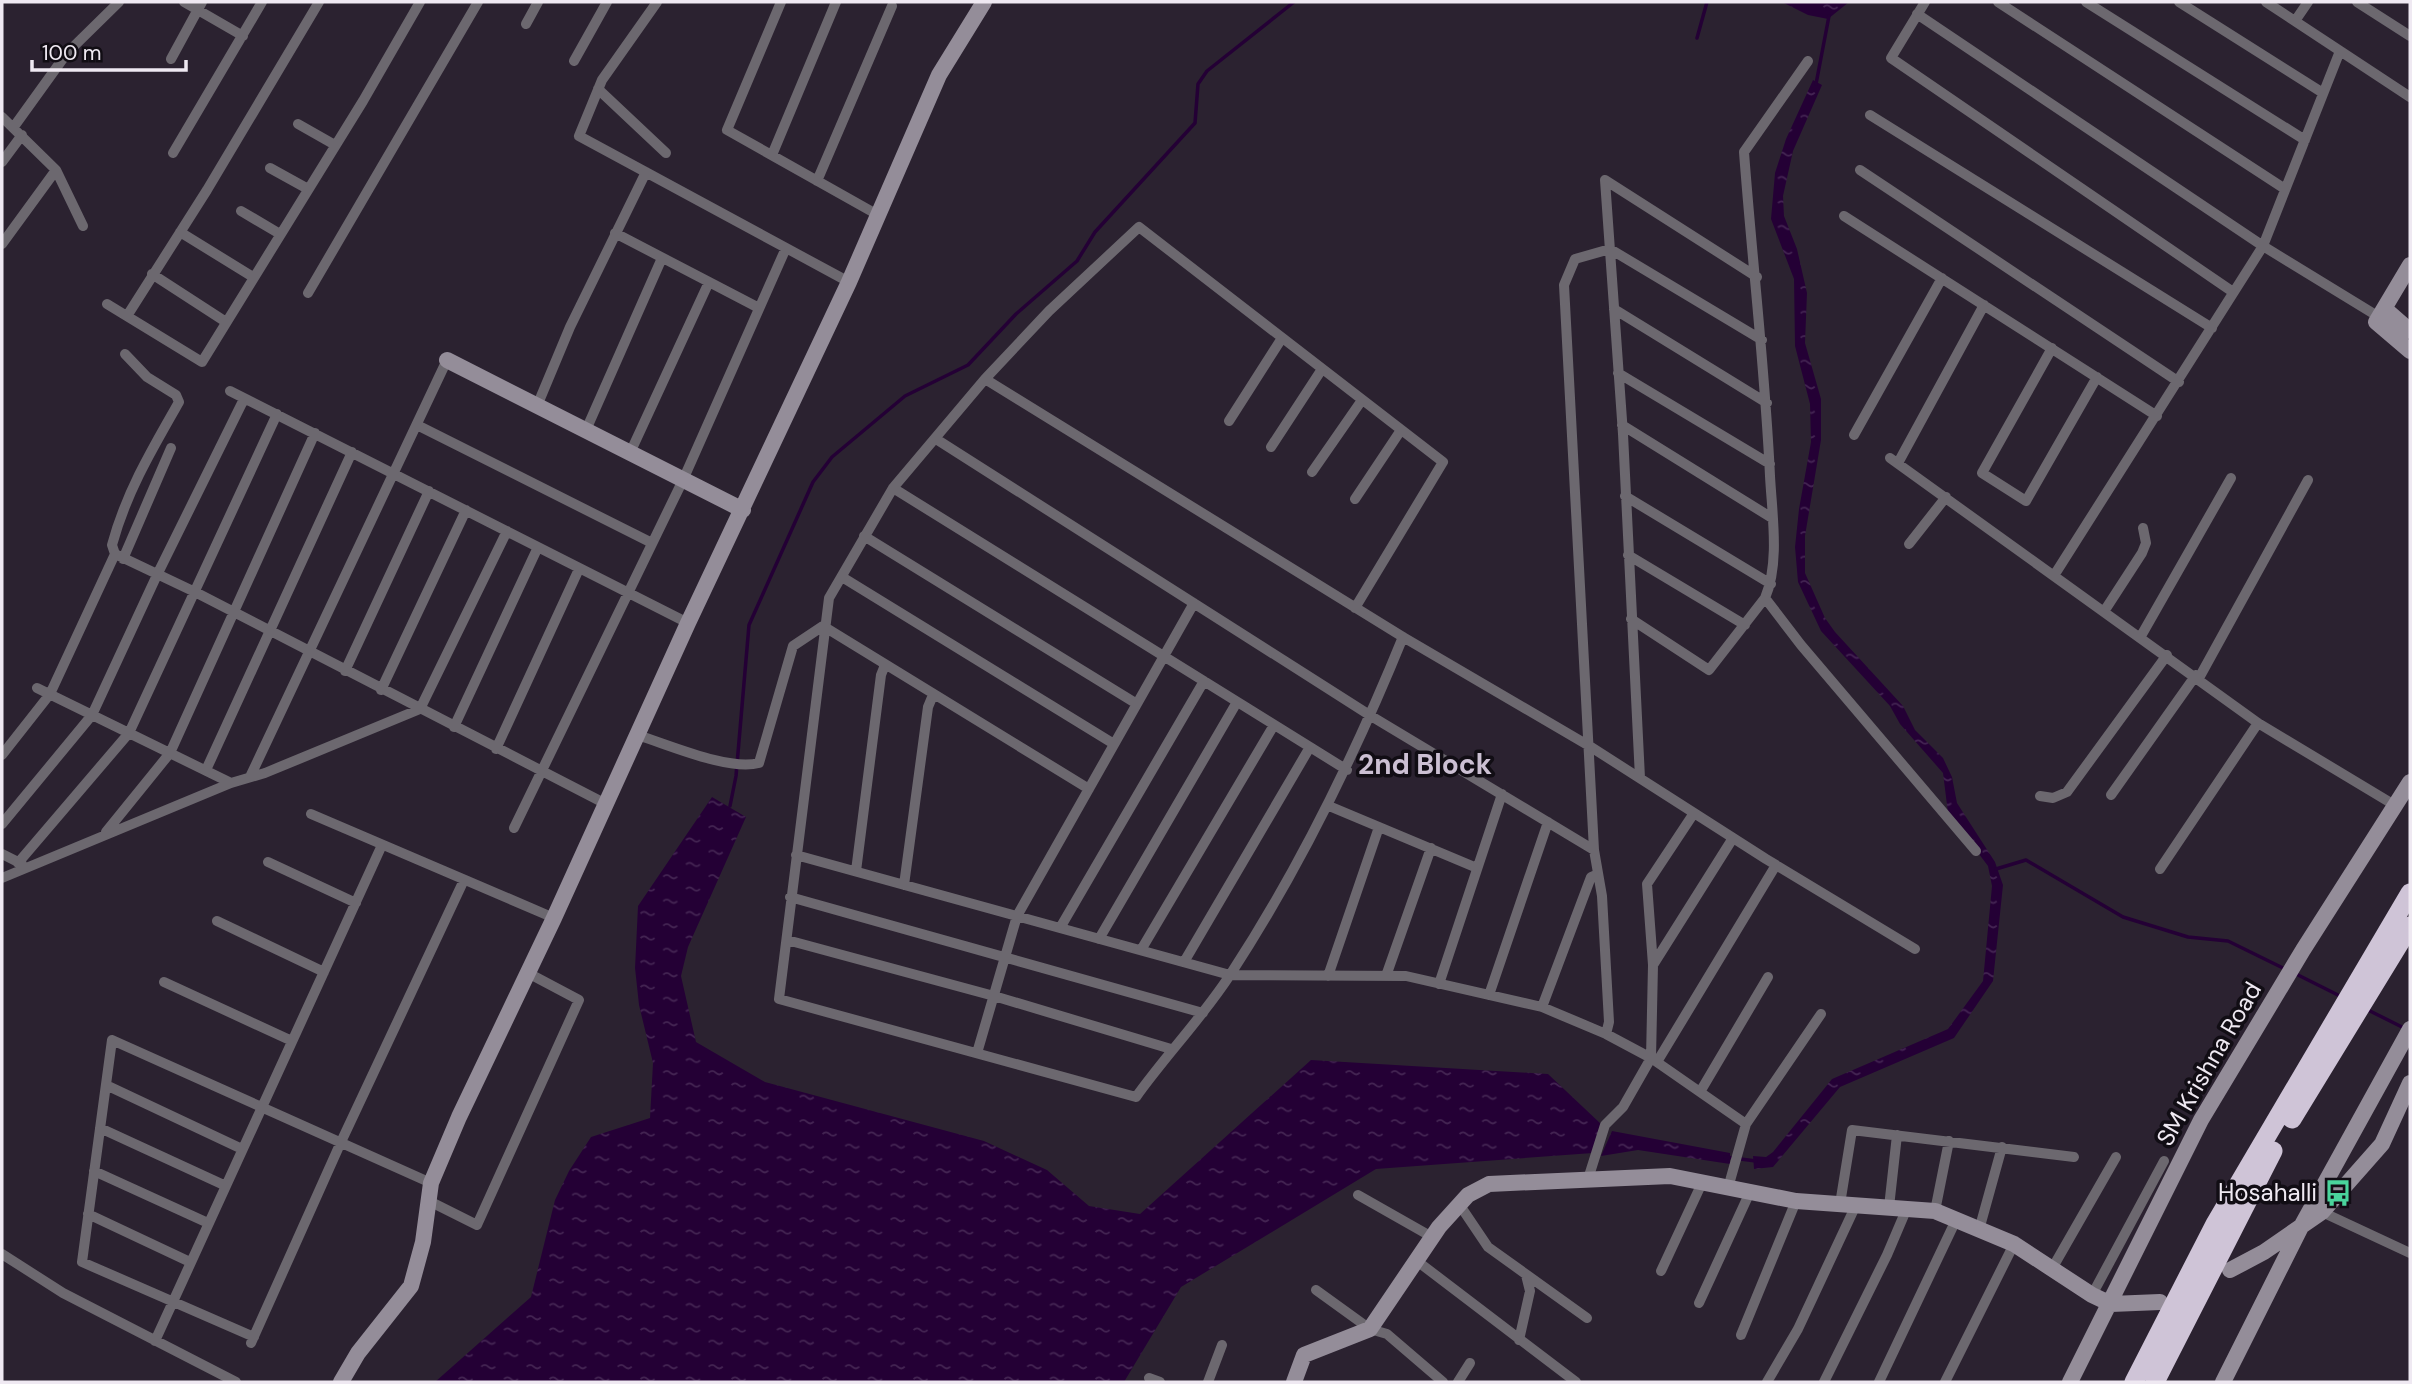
<svg xmlns="http://www.w3.org/2000/svg" width="2412" height="1384" font-family="'DM Sans',sans-serif">
  <style>
    .water { fill: url(#water-ripples) }
    .lines { fill: none; stroke-linecap: round; stroke-linejoin: round }
    .stream { stroke: #240035; stroke-width: 3.5 }
    .street { stroke: #6c686f; stroke-width: 10 }
    .secondary { stroke: #948d99; stroke-width: 16 }
    .highway { stroke: #cfc4d7; stroke-width: 19 }
    .labels { text-anchor: middle; stroke-width: 7; stroke-linejoin: round; paint-order: stroke }
    .street-label { font-size: 24px; fill: #efe9f2; stroke: #110d14 }
    .poi-label { font-size: 24px; fill: #efe9f2; stroke: #110d14; text-anchor: end }
    .quarter-label { font-size: 28px; font-weight: bold; fill: #ccc0d3; stroke: #110d14 }
  </style>
  <defs>
    <pattern id="water-ripples" width="26" height="14" patternUnits="userSpaceOnUse" patternTransform="scale(1.75)"><rect width="26" height="14" fill="#240035"/><path d="M2 4q2-2 4 0t4 0M15 11q2-2 4 0t4 0" fill="none" stroke="#442553"/></pattern>
  </defs>
  <rect width="100%" height="100%" fill="#2b2230"/>
  <!-- water -->
  <path class="water" d="M1782 2H1849L1828 19 1808 15Z
    M1813 80 1822 85 1793 151 1783 196 1784 216 1797 249 1807 293 1805 343 1821 399V440L1805 536V573L1825 618 1835 632 1903 706 1915 730 1943 758 1952 777 1957 803 1995 862 2003 885 1993 981 1954 1038 1840 1087 1773 1167 1754 1169 1753 1156 1766 1157 1773 1152 1832 1079 1948 1029 1983 981 1992 886 1988 866 1948 813 1943 773 1900 724 1890 706 1821 631 1798 582 1795 547 1799 509 1811 442 1810 404 1795 346 1794 279 1771 219 1775 173 1786 139Z
    M712 797 746 817 688 947 681 976 696 1042 765 1082 984 1141 1047 1170 1089 1206 1140 1214 1311 1060 1548 1074 1601 1124 1593 1153 1376 1169 1181 1287 1124 1382H435L531 1297 555 1200 569 1171 591 1137 650 1118 653 1063 639 1005 635 968 638 906Z
    M1612 1131 1730 1153V1164L1638 1150 1601 1156Z"/>
  <g class="lines">
    <!-- stream -->
    <path class="stream" d="M1697 38 1707 2
      M1816 84 1829 16
      M730 806 736 776 749 625 813 482 832 457 905 396 968 365 1016 314 1077 261 1095 232 1195 123 1198 84 1207 71 1294 2
      M1996 869 2026 860 2123 917 2188 937 2228 941 2287 970
      M2294 973 2340 996
      M2366 1009 2402 1027
      M1725 1157 1756 1161"/>
    <!-- street -->
    <path class="street" d="M184 2 243 36
      M657 2 602 80 579 136 849 282
      M781 2 727 130 878 215
      M1925 2 1891 58 2233 292
      M1998 2 2285 189
      M2086 2 2305 140
      M2179 2 2323 93
      M2266 2 2410 97
      M2357 2 2410 36
      M1917 14 2263 246 2379 317
      M2295 21 2308 2
      M526 24 538 2
      M171 59 202 2
      M574 61 607 2
      M1808 61 1744 152C1752 260 1765 368 1770 476 1772 514 1780 563 1765 598L1801 645 1976 851
      M598 89 666 153
      M1870 115 2212 328
      M2 117 56 170 83 226
      M298 124 335 145
      M13 128 67 53 119 2
      M173 153 262 2
      M772 155 836 2
      M2 162 22 135
      M270 168 308 189
      M1860 170 2179 382
      M1605 180 1623 434 1640 778
      M1605 180 1757 277
      M817 181 892 6
      M241 211 280 234
      M1844 216 2157 416
      M180 232 253 277
      M615 233 759 308
      M2 244 56 170
      M152 274 226 322
      M308 293 478 2
      M107 304 202 362 363 101 420 2
      M1614 309 1767 403
      M127 316 207 190 319 2
      M2052 348 1982 473 2026 501 2097 377
      M1618 373 1770 464
      M985 379 1403 637 1591 747 1766 859 1915 949
      M230 391 688 623
      M537 406 570 327 646 172
      M1229 421 1282 338
      M417 425 652 543
      M1622 425 1772 518
      M586 430 662 258
      M1854 435 1942 278
      M936 439 1371 716 1594 850
      M1271 447 1322 369
      M630 453 709 282
      M1890 458 2258 723 2396 806
      M1898 463 1984 305
      M1312 472 1362 400
      M893 488 1347 770
      M1625 496 1771 584
      M1355 499 1401 430
      M864 536 1137 704
      M1909 544 1946 497
      M115 554 195 592 606 804
      M1628 555 1745 625
      M123 559 171 448
      M2055 574 2263 246 2340 51
      M842 577 1114 744
      M1355 608 1443 462 1139 227 1049 311 985 379 893 488 829 598 779 999 1136 1097C1166 1055 1202 1018 1230 975 1300 868 1355 755 1403 637
      M2105 610 2142 553 2146 543 2143 528
      M1631 619 1709 670 1765 598
      M2141 636 2231 478
      M345 671 429 491
      M2199 678 2308 480
      M37 688 231 783
      M381 690 466 510
      M454 727 538 547
      M637 735C670 745 728 771 759 763L793 646 823 626 1089 789
      M496 749 579 569
      M2 755 50 694 115 554 112 545C126 493 152 449 179 402L176 395 147 377 125 354
      M206 770 352 452
      M250 777 447 360
      M2111 795 2196 675
      M2040 796 2053 798 2067 792 2167 655
      M1329 806 1477 868
      M311 814 554 918
      M2 824 92 715 157 575 244 399
      M514 828 683 480 786 248
      M106 832 170 753 315 433
      M2 854 22 864
      M796 855 1230 975 1406 976 1542 1007 1606 1034 1651 1058 1746 1124 1728 1188
      M268 862 356 903
      M18 863 129 733 277 414
      M2160 869 2258 723
      M856 871 881 675 885 665
      M2 878 231 783 265 773 420 709 507 531
      M904 885 928 707 933 695
      M790 897 1203 1013
      M217 921 324 972
      M1060 928 1204 681
      M1099 939 1237 702
      M787 940 994 996 1171 1049
      M1141 950 1274 725
      M1184 962 1310 747
      M1653 965 1733 838
      M1328 976 1379 827
      M1386 976 1431 848
      M164 982 292 1041
      M1439 984 1502 794
      M1489 995 1548 822
      M1542 1007 1591 877 1598 874
      M1606 1034 1609 1022 1602 896 1594 850 1564 285 1575 259 1610 249 1762 340
      M977 1053 1017 916 1194 603
      M1657 1062 1776 865
      M106 1085 242 1149
      M1700 1092 1768 977
      M1746 1124 1821 1014
      M100 1128 226 1186
      M94 1171 208 1223
      M1588 1179 1605 1125 1623 1107 1651 1058 1653 965 1647 884 1694 813
      M1358 1195 1432 1237
      M429 1201 477 1225 579 1000 528 973
      M1459 1204 1488 1247 1587 1318
      M1840 1204 1852 1130 2074 1157
      M1889 1207 1897 1135
      M1935 1211 1949 1141
      M2322 1212 2410 1253
      M88 1214 190 1262
      M1979 1230 2002 1147
      M2 1254 63 1293 236 1382
      M1417 1261 1576 1382
      M2053 1267 2116 1157
      M1661 1271 1702 1183
      M1316 1290 1370 1329 1387 1334 1443 1382
      M2092 1295 2164 1161
      M1699 1303 1750 1192
      M1741 1335 1796 1201
      M254 1337 82 1262 112 1040 431 1183
      M1519 1340 1530 1291 1526 1275
      M155 1341 382 845
      M251 1343 341 1142 464 880
      M1149 1378 1160 1382
      M1208 1382 1222 1345
      M1458 1382 1470 1363
      M1767 1382 1798 1329 1856 1205
      M1824 1382 1887 1255 1907 1208
      M1879 1382 1956 1220
      M1945 1382 2014 1244"/>
    <!-- secondary -->
    <path class="secondary" d="M2410 265 2376 322 2410 351
      M2385 309 2410 331
      M447 360 743 510
      M2230 1270 2264 1252 2322 1212 2382 1144 2410 1083
      M341 1382 358 1353 411 1286 423 1242 431 1183 459 1117 554 918 688 623 849 282 939 75 984 2
      M1294 1382 1304 1355 1370 1329 1439 1227 1468 1195 1489 1184 1670 1176 1796 1201 1935 1211 2014 1244 2092 1295 2111 1304 2160 1302
      M2070 1382 2201 1120 2303 950 2410 782
      M2223 1382 2303 1223 2410 1029"/>
    <!-- highway -->
    <path class="highway" d="M2292 1119 2410 926
      M2134 1382 2215 1224 2410 893
      M2155 1382 2273 1151"/>
  </g>
  <!-- icons -->
  <defs>
    <symbol id="bus-bare" viewBox="-9 -9 18 18"><path d="M-5-6H5V4H4V6H2V4H-2V6H-4V4H-5ZM-3.5-4V0h7V-4ZM-3.5 1.2v1.5H-2V1.2ZM2 1.2v1.5H3.5V1.2Z" fill="#4ad49c" stroke="#110d14" stroke-width="2.5" paint-order="stroke"/></symbol>
  </defs>
  <g fill-rule="evenodd">
    <use href="#bus-bare" x="2319" y="1174" width="38" height="38"/>
  </g>
  <g class="labels">
    <!-- street labels -->
    <g class="street-label">
      <text transform="translate(2209 1064) rotate(-60)" y="8">SM Krishna Road</text>
    </g>
    <!-- poi labels -->
    <g class="poi-label">
      <text x="2317" y="1201">Hosahalli</text>
    </g>
    <!-- quarter labels -->
    <g class="quarter-label">
      <text x="1425" y="774">2nd Block</text>
    </g>
  </g>
  <!-- border -->
  <rect width="2412" height="1384" fill="none" stroke="#efe9f2" stroke-width="7"/>
  <!-- scale -->
  <path d="M32 60v10h154v-10" fill="none" stroke="#efe9f2" stroke-width="3.5"/>
  <text x="42" y="60" font-size="21" fill="#efe9f2" stroke="#110d14" stroke-width="5" paint-order="stroke">100 m</text>
</svg>
